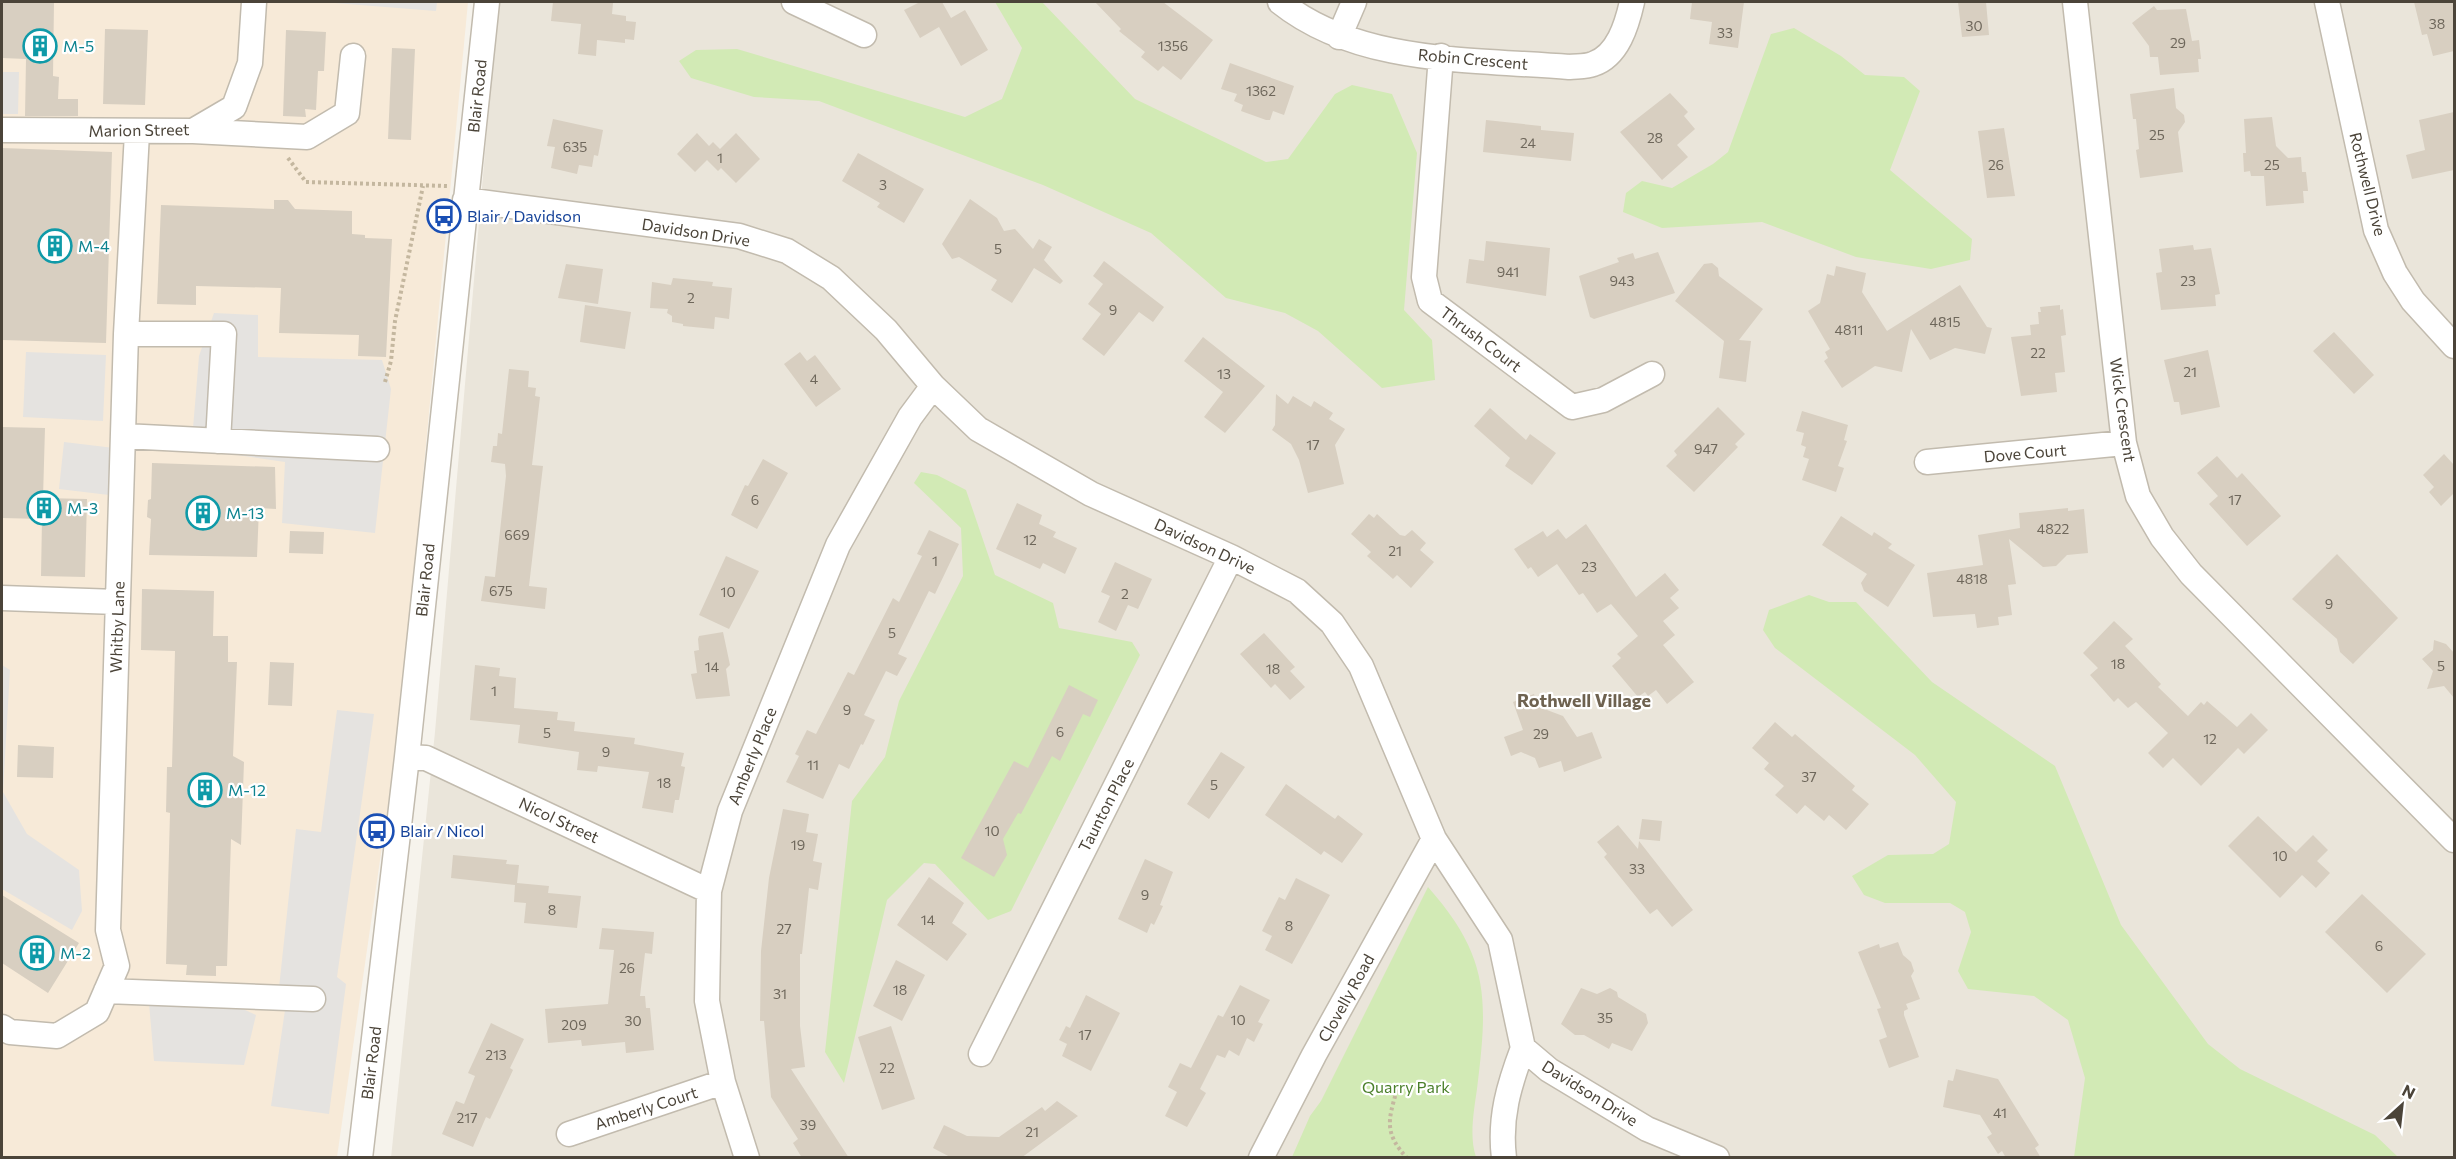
<svg xmlns="http://www.w3.org/2000/svg" width="2456" height="1159" font-family="Commissioner,sans-serif">
  <style>
    .residential { fill: #eae5da }
    .commercial { fill: #f7ead8 }
    .green { fill: #d2eab5 }
    .parking { fill: #e5e3e0 }
    .building { fill: #d8cfc1 }
    .lines { fill: none; stroke-linecap: round; stroke-linejoin: round }
    .minor-casing { stroke: #c2bbae; stroke-width: 27 }
    .path { stroke: #c4b79f; stroke-width: 4; stroke-dasharray: 3 3; stroke-linecap: butt }
    .minor { stroke: #fff; stroke-width: 24 }
    .labels { text-anchor: middle; stroke-width: 4.5; stroke-linejoin: round; paint-order: stroke }
    .number-label { font-size: 14px; fill: #6e675b }
    .culture-label { font-size: 16px; fill: #0d838f; stroke: #fff; text-anchor: start }
    .street-label { font-size: 16px; fill: #4b4439; stroke: #fff }
    .transit-label { font-size: 16px; fill: #164399; stroke: #fff; text-anchor: start }
    .park-label { font-size: 16px; fill: #4a7f2a; stroke: #fff }
    .neighbourhood-label { font-size: 18px; font-weight: bold; fill: #6e6250; stroke: #fff }
  </style>
  <rect width="100%" height="100%" fill="#f6f3ec"/>
  <!-- residential -->
  <path class="residential" d="M498 2H2454V1157L391 1158 435 732Z"/>
  <!-- commercial -->
  <path class="commercial" d="M2 2H468L399 729 337 1157 2 1158Z"/>
  <!-- green -->
  <path class="green" d="M995 2H1042L1135 99 1266 162 1288 159 1335 94 1352 85 1392 94 1417 153 1404 310 1432 340 1435 380 1382 388 1318 331 1285 313 1226 298 1151 233 1043 185 819 101 754 97 691 78 679 61 696 50 737 49 965 117 1002 99 1022 48Z
    M1794 28 1841 56 1865 75 1904 77 1920 91 1890 170 1972 239 1970 260 1931 269 1856 257 1762 222 1662 228 1623 212 1626 193 1642 181 1672 188 1713 164 1728 152 1771 34Z
    M921 472 937 475 966 490 995 575 1053 603 1059 628 1132 642 1140 655 1011 911 988 920 935 864 924 863 887 900 844 1083 825 1052 852 801 885 757 899 701 963 576 961 528 914 483Z
    M1809 595 1829 602H1856L1932 682 2055 766 2121 925 2208 1044 2240 1069 2375 1135 2398 1157H2074L2085 1078 2068 1020 2034 996 1968 989 1958 971 1971 932 1965 912 1950 903H1885L1864 895 1852 876 1888 855 1933 854 1949 844 1956 802 1915 755 1775 648 1763 630 1769 610Z
    M1428 887C1490 957 1488 1000 1477 1089 1474 1110 1469 1137 1476 1157H1292L1310 1116 1321 1101Z"/>
  <!-- parking -->
  <path class="parking" d="M322 2H437L436 11Z
    M2 72H19L18 114H2Z
    M214 313 258 315V357L382 360 391 389 375 533 282 523 285 462 231 454 193 428 199 356Z
    M26 352 106 355 103 421 23 417Z
    M64 442 114 448 109 495 59 489Z
    M2 665 10 670 3 792 27 834 79 870 82 911 72 930 2 889Z
    M337 710 374 714 337 977 346 984 329 1114 271 1106 285 1010 279 988 296 829 321 832Z
    M149 1003 234 1005 256 1015 244 1065 154 1061Z"/>
  <!-- building -->
  <path class="building" d="M2 2H54L53 76 59 77 58 99H78V116H25L26 59 2 58Z
    M553 2 613 3 612 14 626 16V21L636 22 634 40 625 39V43L597 40 596 56 578 54 581 24 551 21Z
    M920 2H942L951 18 965 10 988 50 961 66 939 27 920 38 904 10Z
    M1095 2H1163L1213 40 1181 80 1163 66 1158 71 1141 57 1145 52 1119 31 1121 29Z
    M1692 2H1744L1738 48 1709 44 1712 22 1690 19Z
    M1958 2H1986L1989 35 1962 37Z
    M2414 2H2454V51L2433 56 2427 34 2422 35Z
    M2154 6 2157 10 2186 9 2192 41 2199 40 2201 59H2198L2199 72 2160 75 2158 57H2150L2149 46 2132 23Z
    M105 29 148 30 145 105 103 104Z
    M286 30 326 32 324 71H318L316 110 305 109 306 117 283 116Z
    M392 48 415 49 411 140 388 139Z
    M1230 63 1294 86 1284 115 1273 111 1270 120H1266L1241 111 1243 105 1234 101 1237 94 1221 89Z
    M2174 88 2176 108 2184 115 2185 122 2178 132 2183 172 2140 178 2136 150 2139 149 2136 119H2133L2130 94Z
    M1670 93 1688 112 1684 116 1695 129 1677 145 1688 157 1662 180 1620 132Z
    M2454 112V170L2412 179 2406 155 2425 150 2419 120Z
    M2272 117 2276 146 2288 158 2301 157 2302 172H2306L2308 191H2303L2304 203 2266 206 2264 176H2251L2250 171 2244 172 2243 153H2246L2244 119Z
    M553 119 603 130 598 156 594 155 592 167 579 165 577 174 551 168 555 147 547 146Z
    M1486 120 1541 126V130L1574 133 1571 161 1483 152Z
    M2004 128 2015 196 1987 198 1978 131Z
    M697 133 709 146 713 142 720 149 736 133 760 159 736 183 721 168 718 171 707 160 695 172 677 154Z
    M2 148 112 152 106 343 2 340Z
    M858 153 924 189 904 223 877 207 880 203 842 181Z
    M970 199 997 218 1004 231 1015 229 1033 249 1039 239 1052 247 1044 260 1063 281 1060 284 1034 268 1012 303 991 290 997 280 959 257 952 259 942 244Z
    M274 200H288L295 209 352 211V234L365 235V238L392 239 386 357 358 356 359 335 279 333 281 288 196 286V305L157 304 161 205 274 209Z
    M1486 241 1550 248 1546 296 1466 283 1469 259 1484 261Z
    M2193 245 2194 250 2211 248 2220 294 2215 295 2216 306 2161 310 2156 273 2162 272 2159 249Z
    M1658 252 1675 293 1594 319 1590 317 1579 276 1619 262 1617 258 1633 253 1635 259Z
    M1104 261 1164 307 1153 322 1139 312 1104 356 1082 339 1101 314 1088 304 1103 284 1093 276Z
    M1712 263 1718 268 1719 276 1763 309 1739 340 1751 341 1746 382 1719 378 1724 341 1675 301 1704 264Z
    M566 264 603 269 598 304 558 298Z
    M1836 266 1866 273 1862 292 1887 331 1960 285 1987 327 1992 328 1985 354 1955 348 1930 360 1911 329 1902 372 1875 366 1842 388 1824 361 1828 358 1825 352 1830 349 1808 311 1820 303 1827 274 1834 276Z
    M673 278 713 282 712 286 732 288 729 319 715 317 714 329 683 326V324L672 322V316L667 313 668 309 650 308 652 282 671 285Z
    M585 305 631 312 625 349 580 342Z
    M2060 305V310L2063 309 2066 335 2061 336 2065 372 2055 373 2057 392 2021 396 2011 337 2031 335 2030 325 2039 324 2038 312H2041L2040 307Z
    M2334 332 2374 375 2354 394 2313 351Z
    M1203 337 1265 386 1225 433 1204 417 1223 392 1184 361Z
    M2208 350 2220 407 2181 415 2179 402H2174L2164 360Z
    M800 352 807 361 815 355 841 389 816 407 784 364Z
    M509 369 529 371 528 387 536 388 535 396 540 397 532 465 543 466 529 586 547 588 545 609 481 601 485 576 495 577 506 476 505 464 491 462 493 446H497L498 433 502 434Z
    M1276 394 1288 404 1293 396 1311 407 1314 401 1333 413 1329 419 1345 429 1335 445 1344 484 1308 493 1299 460 1291 444 1272 430 1275 425Z
    M1718 407 1745 434 1735 444 1738 447 1694 492 1666 466 1677 455 1674 451Z
    M1490 408 1526 440 1530 434 1556 453 1532 485 1505 466 1510 458 1474 426Z
    M1802 411 1848 425 1844 440 1847 441 1838 466 1844 468 1836 492 1802 480 1809 459 1803 457 1806 447 1801 445 1804 433 1796 431Z
    M2 427 45 428 43 498 87 499 85 577 41 576 42 519 2 518Z
    M2444 454 2454 465V493L2441 506 2429 492 2434 487 2423 475Z
    M2217 456 2237 478 2242 473 2281 516 2247 546 2209 504 2218 496 2197 473Z
    M763 459 788 473 757 529 731 515 745 485 748 486Z
    M152 463 275 467 276 509 259 508 257 557 149 555 151 519 147 517 148 500 151 499Z
    M1017 503 1042 515 1039 524 1056 532 1053 537 1077 548 1065 574 1043 563 1040 569 996 549Z
    M2068 508V511L2084 509 2088 553 2067 555 2056 566 2043 567 2009 539 2016 584 2008 585 2012 615 1998 617 1999 625 1977 628 1975 614 1933 617 1927 573 1983 565 1978 535 2020 528 2019 513Z
    M1369 514 1374 518 1377 514 1400 535 1405 536 1412 530 1426 543 1420 550 1434 562 1411 588 1397 575 1393 579 1367 556 1371 552 1351 534Z
    M1841 516 1872 536 1874 532 1892 544 1888 548 1915 565 1888 607 1864 591 1861 583 1867 574 1822 545Z
    M1586 524 1636 597 1665 573 1679 590 1670 598 1679 608 1663 621 1675 635 1663 645 1694 682 1667 704 1656 690 1648 696 1645 692 1638 697 1612 666 1621 658 1617 654 1638 636 1611 604 1597 613 1583 593 1579 595 1557 564 1538 577 1531 567 1528 569 1514 549 1543 531 1547 537 1558 529 1566 539Z
    M929 530 959 544 935 594 929 591 898 654 907 658 897 676 886 671 864 715 875 720 863 745 861 744 849 769 839 764 823 799 786 782 799 756 795 754 807 730 816 734 848 672 854 675 893 598 899 602 922 556 917 554Z
    M290 531 324 532 323 554 289 553Z
    M2337 554 2398 618 2353 664 2340 652 2337 639 2292 599Z
    M726 556 759 571 729 629 699 615Z
    M1115 562 1152 579 1138 609 1128 605 1116 631 1098 622 1110 596 1101 592Z
    M142 589 214 591 213 636H228V662H237L233 756 244 762 241 845 231 839 227 966H216V976L186 975 187 965 166 964 170 813 166 812 167 767H172L175 651 141 650Z
    M2114 621 2133 639 2125 646 2161 684 2158 687 2188 716 2201 702 2204 705 2207 701 2237 727 2251 713 2268 730 2244 754 2238 748 2201 786 2173 758 2163 768 2148 753 2168 733 2136 702 2128 708 2118 698 2114 702 2090 675 2098 668 2083 653Z
    M723 632 730 665 726 669 730 696 696 699 691 674 697 673 694 651 699 650 698 639 699 636Z
    M1264 633 1295 667 1290 671 1305 687 1290 700 1275 684 1271 688 1240 654Z
    M2434 640 2446 644 2454 653V698L2444 686 2427 689 2433 671 2422 659 2433 650Z
    M270 662 294 663 292 706 268 705Z
    M475 665 500 668 499 676 516 678 514 708 558 712 557 720 575 722 574 731 635 738 634 744 684 753 681 766 685 767 679 800H675L673 813 642 808 649 772 598 766 597 772 577 770 579 752 518 743 520 725 470 720Z
    M1069 685 1098 700 1090 717 1083 714 1060 761 1052 756 1021 814 1018 813 1003 839 1007 855 994 877 961 858 1014 761 1028 768Z
    M1534 694 1539 707 1563 716 1577 737 1592 732 1602 758 1564 772 1561 761 1539 768 1535 758 1521 752 1511 756 1504 737 1523 730 1513 702Z
    M1775 722 1792 737 1795 734 1831 765 1855 786 1852 790 1869 804 1846 830 1829 815 1824 821 1805 805 1797 814 1775 795 1784 786 1764 769 1769 763 1752 748Z
    M18 745 54 747 53 778 17 777Z
    M1221 752 1245 767 1209 819 1187 804Z
    M1286 784 1335 819 1338 815 1363 834 1342 863 1324 851 1321 855 1265 815Z
    M783 809 809 814 806 832 818 834 813 861 822 863 818 890 809 888 802 954H800V1026L805 1067 791 1069 849 1158H802L793 1143 798 1139 771 1097 764 1021H760L761 951 769 878Z
    M2258 816 2296 852 2313 835 2328 850 2317 861 2330 873 2316 888 2302 875 2280 898 2228 846Z
    M1642 819 1662 821 1660 841 1639 839Z
    M1618 825 1638 849 1639 841 1693 910 1672 927 1657 909 1650 914 1604 857 1607 854 1597 842Z
    M453 855 507 860 506 864 519 865 517 883 549 886 548 893 581 896 577 928 524 923 526 903 514 902 515 885 451 878Z
    M1145 859 1173 872 1160 905 1163 906 1154 925 1151 923 1147 933 1118 919Z
    M929 877 964 903 952 923 967 934 947 961 897 925Z
    M1296 878 1330 895 1292 964 1265 950 1272 936 1262 931 1279 897 1285 900Z
    M2362 894 2426 954 2387 993 2325 932Z
    M2 895 79 943 48 993 2 963Z
    M602 928 654 932 652 954 645 953 640 996H645L646 1008H650L654 1050 626 1053 625 1042 582 1046 581 1040 548 1043 545 1009 608 1004 614 950 599 949Z
    M1898 942 1903 955 1911 962 1914 971 1911 976 1920 999 1906 1004 1908 1009 1904 1011V1015L1919 1057 1889 1068 1879 1040 1887 1037 1877 1009 1881 1008 1858 952 1879 944 1880 948Z
    M896 960 925 975 902 1021 873 1006Z
    M1240 985 1270 1000 1258 1022 1263 1024 1254 1042 1247 1038 1239 1056 1229 1050 1225 1058 1217 1055 1200 1089 1206 1093 1187 1127 1165 1116 1177 1092 1168 1087 1180 1063 1191 1068 1218 1015 1223 1017Z
    M1581 988 1597 994 1610 988 1617 992 1618 997 1646 1014 1648 1023 1632 1051 1612 1043 1609 1049 1584 1035H1575L1561 1024Z
    M1086 995 1120 1013 1091 1071 1062 1056 1067 1044 1059 1040 1066 1026 1070 1028Z
    M491 1023 524 1039 510 1068 513 1070 490 1119 486 1117 473 1147 442 1134 456 1101 464 1104 475 1076 468 1073Z
    M891 1026 915 1099 882 1110 858 1037Z
    M1956 1069 1998 1079 2039 1145 2035 1148 2041 1158H2006L2002 1151 1998 1154 1987 1137 1992 1134 1980 1115 1943 1107 1948 1080 1953 1081Z
    M1057 1101 1078 1116 1021 1158H952L933 1148 944 1125 967 1136 999 1137 1042 1107 1045 1111Z"/>
  <g class="lines">
    <defs>
      <path id="minor" d="M794 2 864 35
        M1280 2C1359 65 1473 59 1569 67 1577 66 1586 67 1593 64 1618 56 1627 24 1632 2
        M2075 2 2124 443 2138 496 2162 537 2191 574 2454 840
        M2327 2 2376 230 2395 273 2413 301 2454 346
        M1339 37 1354 2
        M1441 56 1424 277 1430 301 1572 407 1603 400 1652 374
        M2 130 193 131 234 107 250 63 254 2
        M193 131 307 137 347 113 353 56
        M465 200 739 236 787 251 831 278 886 330 933 386 978 429 1091 494 1231 557 1297 591 1332 623 1361 666 1434 839 1500 940 1523 1048 1549 1070 1647 1129 1717 1158
        M126 334H224L218 441
        M124 436 377 449
        M1927 462 2124 443
        M2 598 117 602
        M407 757 426 758 709 891
        M106 991 313 999
        M2 1027 10 1032 57 1036 97 1012 117 966 108 930 126 334 137 133
        M981 1054 1231 557
        M569 1134 723 1082
        M360 1158 407 757 487 2
        M747 1158 723 1082 707 1001 709 891 730 811 838 545 910 417 933 386
        M1261 1158 1314 1055 1434 839
        M1504 1158C1499 1118 1509 1085 1523 1048"/>
    </defs>
    <!-- minor casing -->
    <use href="#minor" class="minor-casing"/>
    <!-- path -->
    <path class="path" d="M288 158 306 182 448 186
      M385 382 391 361 395 321 423 186
      M1397 1090C1388 1120 1384 1133 1407 1158"/>
    <!-- minor -->
    <use href="#minor" class="minor"/>
  </g>
  <!-- icons -->
  <defs>
    <symbol id="building-ring" viewBox="-11 -11 22 22"><circle r="9.5" fill="#fff" stroke="#0f9aa8" stroke-width="1.5"/><path d="M-4-6H4V6H1V3H-1V6H-4ZM-2.5-4.3h1.7v1.8h-1.7ZM.8-4.3h1.7v1.8H.8ZM-2.5-1h1.7V.8h-1.7ZM.8-1h1.7V.8H.8Z" fill="#0f9aa8"/></symbol>
    <symbol id="bus-ring" viewBox="-11 -11 22 22"><circle r="9.5" fill="#fff" stroke="#1a4fb4" stroke-width="1.5"/><path d="M-5-6H5V4H4V6H2V4H-2V6H-4V4H-5ZM-3.5-4V0h7V-4ZM-3.5 1.2v1.5H-2V1.2ZM2 1.2v1.5H3.5V1.2Z" fill="#1a4fb4"/></symbol>
  </defs>
  <g fill-rule="evenodd">
    <use href="#building-ring" x="21" y="27" width="38" height="38"/>
    <use href="#bus-ring" x="425" y="197" width="38" height="38"/>
    <use href="#building-ring" x="36" y="227" width="38" height="38"/>
    <use href="#building-ring" x="25" y="489" width="38" height="38"/>
    <use href="#building-ring" x="184" y="494" width="38" height="38"/>
    <use href="#building-ring" x="186" y="771" width="38" height="38"/>
    <use href="#bus-ring" x="358" y="812" width="38" height="38"/>
    <use href="#building-ring" x="18" y="934" width="38" height="38"/>
  </g>
  <g class="labels">
    <!-- number labels -->
    <g class="number-label">
      <text x="2437" y="29">38</text>
      <text x="1974" y="31">30</text>
      <text x="1725" y="38">33</text>
      <text x="2178" y="48">29</text>
      <text x="1173" y="51">1356</text>
      <text x="1261" y="96">1362</text>
      <text x="2157" y="140">25</text>
      <text x="1655" y="143">28</text>
      <text x="1528" y="148">24</text>
      <text x="575" y="152">635</text>
      <text x="720" y="163">1</text>
      <text x="1996" y="170">26</text>
      <text x="2272" y="170">25</text>
      <text x="883" y="190">3</text>
      <text x="998" y="254">5</text>
      <text x="1508" y="277">941</text>
      <text x="1622" y="286">943</text>
      <text x="2188" y="286">23</text>
      <text x="691" y="303">2</text>
      <text x="1113" y="315">9</text>
      <text x="1945" y="327">4815</text>
      <text x="1849" y="335">4811</text>
      <text x="2038" y="358">22</text>
      <text x="2190" y="377">21</text>
      <text x="1224" y="379">13</text>
      <text x="814" y="384">4</text>
      <text x="1313" y="450">17</text>
      <text x="1706" y="454">947</text>
      <text x="755" y="505">6</text>
      <text x="2235" y="505">17</text>
      <text x="2053" y="534">4822</text>
      <text x="517" y="540">669</text>
      <text x="1030" y="545">12</text>
      <text x="1395" y="556">21</text>
      <text x="935" y="566">1</text>
      <text x="1589" y="572">23</text>
      <text x="1972" y="584">4818</text>
      <text x="501" y="596">675</text>
      <text x="728" y="597">10</text>
      <text x="1125" y="599">2</text>
      <text x="2329" y="609">9</text>
      <text x="892" y="638">5</text>
      <text x="2118" y="669">18</text>
      <text x="2441" y="671">5</text>
      <text x="712" y="672">14</text>
      <text x="1273" y="674">18</text>
      <text x="494" y="696">1</text>
      <text x="847" y="715">9</text>
      <text x="1060" y="737">6</text>
      <text x="547" y="738">5</text>
      <text x="1541" y="739">29</text>
      <text x="2210" y="744">12</text>
      <text x="606" y="757">9</text>
      <text x="813" y="770">11</text>
      <text x="1809" y="782">37</text>
      <text x="664" y="788">18</text>
      <text x="1214" y="790">5</text>
      <text x="992" y="836">10</text>
      <text x="798" y="850">19</text>
      <text x="2280" y="861">10</text>
      <text x="1637" y="874">33</text>
      <text x="1145" y="900">9</text>
      <text x="552" y="915">8</text>
      <text x="928" y="925">14</text>
      <text x="1289" y="931">8</text>
      <text x="784" y="934">27</text>
      <text x="2379" y="951">6</text>
      <text x="627" y="973">26</text>
      <text x="900" y="995">18</text>
      <text x="780" y="999">31</text>
      <text x="1605" y="1023">35</text>
      <text x="1238" y="1025">10</text>
      <text x="633" y="1026">30</text>
      <text x="574" y="1030">209</text>
      <text x="1085" y="1040">17</text>
      <text x="496" y="1060">213</text>
      <text x="887" y="1073">22</text>
      <text x="2000" y="1118">41</text>
      <text x="467" y="1123">217</text>
      <text x="808" y="1130">39</text>
      <text x="1032" y="1137">21</text>
    </g>
    <!-- culture labels -->
    <g class="culture-label">
      <text x="63" y="52">M-5</text>
      <text x="78" y="252">M-4</text>
      <text x="67" y="514">M-3</text>
      <text x="226" y="519">M-13</text>
      <text x="228" y="796">M-12</text>
      <text x="60" y="959">M-2</text>
    </g>
    <!-- street labels -->
    <g class="street-label">
      <text transform="translate(1473 59) rotate(5)" y="6">Robin Crescent</text>
      <text transform="translate(477 96) rotate(-84)" y="6">Blair Road</text>
      <text transform="translate(139 130) rotate(-1)" y="6">Marion Street</text>
      <text transform="translate(2368 184) rotate(76)" y="6">Rothwell Drive</text>
      <text transform="translate(696 232) rotate(9)" y="6">Davidson Drive</text>
      <text transform="translate(1481 339) rotate(37)" y="6">Thrush Court</text>
      <text transform="translate(2123 410) rotate(82)" y="6">Wick Crescent</text>
      <text transform="translate(2025 453) rotate(-5)" y="6">Dove Court</text>
      <text transform="translate(1205 546) rotate(25)" y="6">Davidson Drive</text>
      <text transform="translate(425 580) rotate(-84)" y="6">Blair Road</text>
      <text transform="translate(117 627) rotate(-88)" y="6">Whitby Lane</text>
      <text transform="translate(752 756) rotate(-68)" y="6">Amberly Place</text>
      <text transform="translate(1106 805) rotate(-63)" y="6">Taunton Place</text>
      <text transform="translate(559 820) rotate(25)" y="6">Nicol Street</text>
      <text transform="translate(1346 998) rotate(-61)" y="6">Clovelly Road</text>
      <text transform="translate(371 1063) rotate(-83)" y="6">Blair Road</text>
      <text transform="translate(1590 1093) rotate(32)" y="6">Davidson Drive</text>
      <text transform="translate(646 1108) rotate(-18)" y="6">Amberly Court</text>
    </g>
    <!-- transit labels -->
    <g class="transit-label">
      <text x="467" y="222">Blair / Davidson</text>
      <text x="400" y="837">Blair / Nicol</text>
    </g>
    <!-- park labels -->
    <g class="park-label">
      <text x="1406" y="1093">Quarry Park</text>
    </g>
    <!-- neighbourhood labels -->
    <g class="neighbourhood-label">
      <text x="1584" y="707">Rothwell Village</text>
    </g>
  </g>
  <!-- border -->
  <rect width="2456" height="1159" fill="none" stroke="#4b4439" stroke-width="6"/>
  <!-- north arrow -->
  <g transform="translate(2402 1105) rotate(27)" stroke="#ffffff" stroke-width="4.5" paint-order="stroke">
  <path d="M0-4.5L10 22L0 15L-10 22Z" fill="#4b4439"/>
  <text y="-9" font-size="16" font-weight="bold" text-anchor="middle" fill="#4b4439">N</text>
  </g>
</svg>
